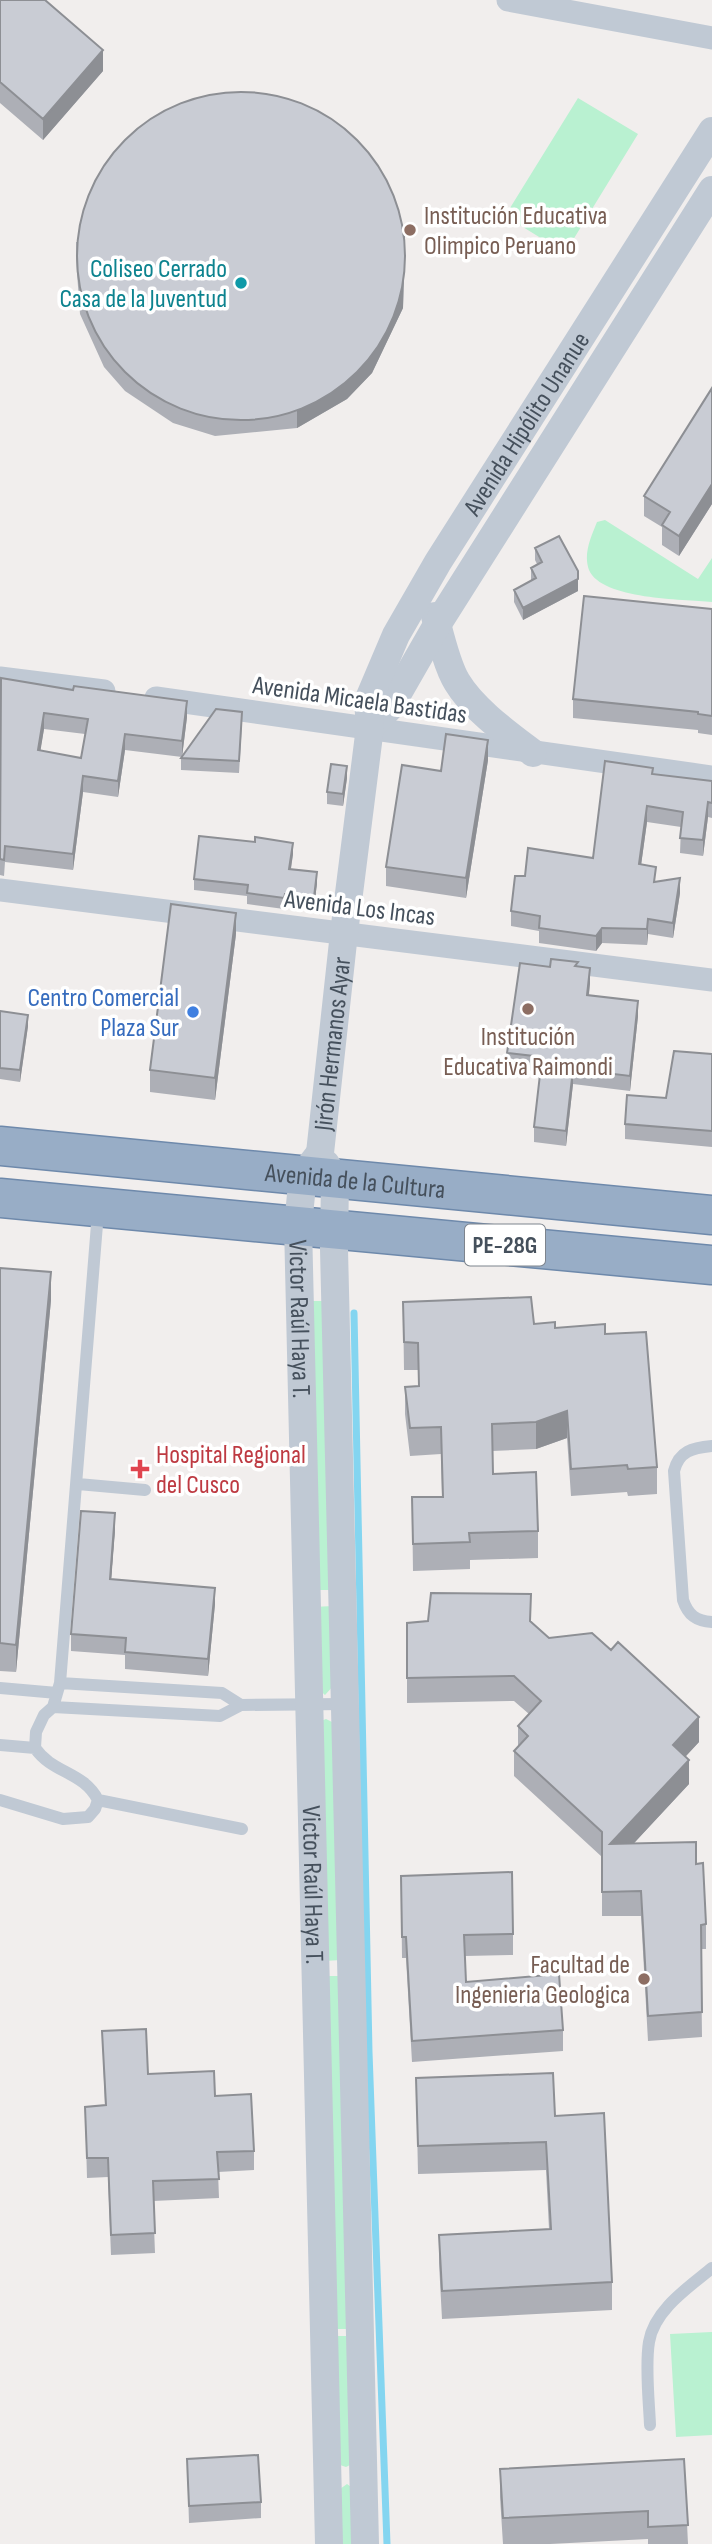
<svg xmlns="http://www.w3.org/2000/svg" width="712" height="2544" font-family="'Sofia Sans Condensed',sans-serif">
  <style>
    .green { fill: #b9f1d1 }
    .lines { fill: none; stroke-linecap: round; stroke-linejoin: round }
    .stream { stroke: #84d5f0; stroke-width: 7 }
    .trunk-casing { stroke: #6e89ab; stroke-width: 41 }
    .service { stroke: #c0c9d4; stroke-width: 12 }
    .minor { stroke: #c0c9d4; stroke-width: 23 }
    .tertiary { stroke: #c0c9d4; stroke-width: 28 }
    .trunk { stroke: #98adc6; stroke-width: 38 }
    .wall { fill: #adafb6; fill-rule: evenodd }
    .shaded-wall { fill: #8d8f94 }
    .building { fill: #c9ccd4; stroke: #8d8f94; stroke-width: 2; fill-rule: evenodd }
    .education-dot { fill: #8d6e63; stroke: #fff; stroke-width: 2.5 }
    .culture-dot { fill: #0f9aa8; stroke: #fff; stroke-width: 2.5 }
    .shop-dot { fill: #3f7fe0; stroke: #fff; stroke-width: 2.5 }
    .health-dot { fill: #e0444e; stroke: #fff; stroke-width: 2.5 }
    .labels { text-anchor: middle; stroke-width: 7; stroke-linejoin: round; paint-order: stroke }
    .shield { fill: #fff; stroke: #7d848d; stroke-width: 2 }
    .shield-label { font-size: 24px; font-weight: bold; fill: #45505c }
    .education-label { font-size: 26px; fill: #785e54; stroke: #fff; text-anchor: start }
    .culture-label { font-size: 26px; fill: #0d838f; stroke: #fff; text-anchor: end }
    .street-label { font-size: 26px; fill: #45505c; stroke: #fff }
    .shop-label { font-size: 26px; fill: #366cbe; stroke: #fff; text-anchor: end }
    .health-label { font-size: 26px; fill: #be3a42; stroke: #fff; text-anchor: start }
  </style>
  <rect width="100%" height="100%" fill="#f1eeed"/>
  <!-- green -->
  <path class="green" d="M578 98 638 134 565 253 505 216Z
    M605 520 698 579 712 558V602C683 599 602 600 589 570 583 554 591 537 597 522Z
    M308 1301H324L333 1590H313Z
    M333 1606 335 1684 325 1695 314 1685 313 1607Z
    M326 1719 334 1723 341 1960 324 1961 316 1723Z
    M324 1976H339L349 2329H334Z
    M712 2332V2435L676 2437 670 2334Z
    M335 2336H349L352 2464 346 2467 340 2465Z
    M347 2484 354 2489 356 2544H341L340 2489Z"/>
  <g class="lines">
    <!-- stream -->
    <path class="stream" d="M354 1313 369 2052 387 2544"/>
    <defs>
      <g id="trunk">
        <path id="s3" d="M0 1146 712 1215"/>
        <path d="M0 1198 712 1265"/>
      </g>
    </defs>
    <!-- trunk casing -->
    <use href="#trunk" class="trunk-casing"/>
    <!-- service -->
    <path class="service" d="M712 1446C692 1448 679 1451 674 1471L683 1600C688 1615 696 1621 712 1622
      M78 1484 145 1490
      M0 1688 57 1693
      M241 1705 345 1704
      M53 1707 220 1716 241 1705 222 1693 60 1683
      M0 1745 35 1748 36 1732 44 1715 53 1707 60 1683 98 1212
      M0 1800 63 1819 88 1817 95 1809 98 1800C83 1771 53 1774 35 1748
      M98 1800 242 1829
      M650 2425C649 2401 645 2366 649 2342 654 2310 689 2287 712 2268"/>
    <!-- minor -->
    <path class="minor" d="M508 0 712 38
      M0 678 104 691
      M156 698 712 777
      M0 890 712 980"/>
    <!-- tertiary -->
    <g class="tertiary">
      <path d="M435 616C440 635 447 666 457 682 473 709 508 734 533 753"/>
      <path d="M370 727 390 707 437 625 712 190"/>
      <path id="s1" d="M320 1153 303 1175 298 1225 329 2544"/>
      <path id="s2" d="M320 1153 344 933 370 727 368 701 396 635 438 562 712 131"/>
      <path d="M326 1164 335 1178 334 1249 365 2544"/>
    </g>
    <!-- trunk -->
    <use href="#trunk" class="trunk"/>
  </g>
  <!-- wall -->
  <path class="wall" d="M0 0 103 71 43 140 0 103Z
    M76 242 405 251 403 308 372 373 347 399 297 428 215 436 173 423 125 391 104 367 80 314 76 259Z
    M712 388V504L679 556 662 545V527L644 516V496Z
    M535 548 578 591 523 620 514 602V590L531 581V568L537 564 535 560Z
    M712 609V735L698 733V730L573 718V699Z
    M0 682 187 717 182 757 125 750 118 797 83 792 73 870 5 862 4 876 0 875ZM44 729 85 734 81 758 40 751Z
    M242 724 239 773 181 770V758Z
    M488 760 466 898 386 886V867L441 771Z
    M653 774 712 781V818L708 817 703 856 680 853 681 827 647 822 641 865 656 882 680 893 673 938 648 934 647 945 602 943 596 951 539 943V931L511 926V911L525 876 593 858Z
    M347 778 343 806 327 804V792Z
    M293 854 291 869 317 883 314 908 285 905 284 909 247 904V896L194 890V879Z
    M236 934 215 1100 150 1092V1070Z
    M550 967H578L590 983 589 995 638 1016 630 1091 573 1084 566 1146 534 1142V1127L540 1072 507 1068V1053Z
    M0 1011 28 1026 20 1082 0 1079Z
    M712 1054V1147L625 1139V1124L666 1098Z
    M0 1267 51 1300 16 1672 0 1671Z
    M403 1302 555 1328 605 1334 657 1467V1494L628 1496 627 1492 571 1496 567 1438 536 1449 492 1451 493 1474 538 1531V1558L470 1560V1569L413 1571 412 1497H442L441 1454 410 1456 405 1414V1387L418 1386V1370H404Z
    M115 1530 111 1579 215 1604 208 1676 125 1669V1655L71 1651V1634Z
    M428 1621 530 1622 549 1638 699 1742 685 1757 689 1784 633 1844 696 1864 706 1924V1949H701L702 2037 648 2041 641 1916H602V1857L514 1776V1751L518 1747V1726L529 1714 514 1701 407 1703V1623Z
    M401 1876 513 1934V1955L465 1956 466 1982 563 2030V2051L412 2062 406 1958H402Z
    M102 2031 148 2074 215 2096 254 2151V2170L218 2172 219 2198 153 2201 155 2253 111 2255 108 2177 87 2178 85 2107 105 2106Z
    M416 2078 555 2116 612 2282V2310L442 2319 439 2263V2235L549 2229 546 2170 418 2174Z
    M187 2459 261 2502V2518L189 2523Z
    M684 2459 688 2544H648V2539L550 2544H503L500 2497V2469Z"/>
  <!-- shaded-wall -->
  <path class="shaded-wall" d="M103 50V71L43 140V119Z
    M405 234 403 308 372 373 347 399 297 428V411Z
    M712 484V504L679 556V536Z
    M578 579V591L523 620V608Z
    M187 701V717L182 757V741Z
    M44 713V729L38 766V750Z
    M125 734V750L118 797V781Z
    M488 740V760L466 898V878Z
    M347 766V778L343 806V794Z
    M83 776V792L73 870V854Z
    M708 802V817L703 856V840Z
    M647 806V822L639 880V864Z
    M293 843V854L289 880V869Z
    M317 872V883L314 908V897Z
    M680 878V893L673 938V923Z
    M236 913V934L215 1100V1078Z
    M648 919V934L647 945V929Z
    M602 928V943L596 951V936Z
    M590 968V983L587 1010V995Z
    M638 1001V1016L630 1091V1076Z
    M28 1015V1026L20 1082V1070Z
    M573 1069V1084L566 1146V1131Z
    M51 1272V1300L16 1672V1645Z
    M567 1411V1438L536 1449V1422Z
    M115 1513V1530L110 1596V1579Z
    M215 1588V1604L208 1676V1659Z
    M699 1717V1742L673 1770V1745Z
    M689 1760V1784L610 1869V1844Z"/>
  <!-- building -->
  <path class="building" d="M0 0H45L103 50 43 119 0 82Z
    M77 256a164 164 0 1 1 328 0a164 164 0 1 1-328 0Z
    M712 388V484L679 536 662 525 670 512 644 496Z
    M559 536 578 571V579L523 608 514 590 536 578 531 568 542 562 535 548Z
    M584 596 712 609V716L698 714V712L573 699Z
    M1 678 73 690 74 686 187 701 182 741 125 734 118 781 83 776 73 854 5 846 4 860 0 859ZM44 713 88 719 81 758 38 750Z
    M216 709 242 712 239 761 181 758Z
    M446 734 488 740 466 878 386 867 402 765 441 771Z
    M605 761 653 768 652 774 712 781V803L708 802 703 840 680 838 683 812 647 806 639 864 656 867 654 882 680 878 673 923 648 919 647 929 602 928 596 936 539 928 540 916 511 911 515 876H525L528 848 593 858Z
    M331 764 347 766 343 794 327 792Z
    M199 836 255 842V837L293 843 289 869 317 872 314 897 285 894 284 898 247 893 248 885 194 879Z
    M171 904 236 913 215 1078 150 1070Z
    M551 959 578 962 575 966 590 968 587 995 638 1001 630 1076 573 1069 566 1131 534 1127 542 1057 507 1053 520 963 550 967Z
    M0 1011 28 1015 20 1070 0 1068Z
    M674 1051 712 1054V1131L625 1124 627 1095 666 1098Z
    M0 1268 51 1272 16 1645 0 1643Z
    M531 1297 534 1324 555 1322V1328L605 1324V1334L646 1332 657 1467 628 1469 627 1465 571 1469 567 1411 536 1422 492 1424 493 1474 536 1472 538 1531 469 1533 470 1542 413 1544 412 1497H443L441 1427 410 1428 405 1387 419 1386 418 1343 404 1342 403 1302Z
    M81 1511 115 1513 110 1579 215 1588 208 1659 125 1652 126 1638 71 1634Z
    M431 1593 531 1594 530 1621 549 1638 592 1633 611 1650 618 1642 699 1717 673 1745 689 1760 610 1844 696 1842V1864L703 1863 706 1924 701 1925 702 2012 648 2016 641 1891 602 1892V1832L514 1751 528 1736 518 1726 541 1701 514 1676 407 1678V1623L428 1621Z
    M512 1872 513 1934 464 1935 466 1982 559 1974 563 2030 412 2041 406 1937H402L401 1876Z
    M146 2029 148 2074 214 2071 215 2096 251 2094 254 2151 217 2152 219 2179 153 2181 155 2233 111 2235 108 2158H87L85 2107 106 2105 102 2031Z
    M553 2073 555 2116 604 2113 612 2282 442 2291 439 2235 551 2229 546 2142 418 2146 416 2078Z
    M258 2455 261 2502 189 2506 187 2459Z
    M684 2459 688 2525 648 2527V2511L503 2518 500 2469Z"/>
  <!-- markers -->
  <g class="education-dot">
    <circle cx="410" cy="230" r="7"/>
    <circle cx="528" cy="1009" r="7"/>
    <circle cx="644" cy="1979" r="7"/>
  </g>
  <circle class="culture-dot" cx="241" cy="283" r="7"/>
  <circle class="shop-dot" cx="193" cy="1012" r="7"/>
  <path class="health-dot" d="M136.5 1458.5h7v7h7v7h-7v7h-7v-7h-7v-7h7z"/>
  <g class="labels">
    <!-- shield labels -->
    <rect class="shield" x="465" y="1224.5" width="80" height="41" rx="5"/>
    <g class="shield-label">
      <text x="505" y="1253">PE-28G</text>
    </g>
    <!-- education labels -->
    <g class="education-label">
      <text x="424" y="224">Institución Educativa<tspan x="424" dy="30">Olimpico Peruano</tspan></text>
      <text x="528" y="1045" text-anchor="middle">Institución<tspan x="528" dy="30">Educativa Raimondi</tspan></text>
      <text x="630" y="1973" text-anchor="end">Facultad de<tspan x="630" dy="30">Ingenieria Geologica</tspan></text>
    </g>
    <!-- culture labels -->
    <g class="culture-label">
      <text x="227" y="277">Coliseo Cerrado<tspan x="227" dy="30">Casa de la Juventud</tspan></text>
    </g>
    <!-- street labels -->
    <g class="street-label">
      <text dy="9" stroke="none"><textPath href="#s2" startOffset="775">Avenida Hipólito Unanue</textPath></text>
      <text transform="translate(360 699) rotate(8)" y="9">Avenida Micaela Bastidas</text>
      <text transform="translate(360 907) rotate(7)" y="9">Avenida Los Incas</text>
      <text dy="9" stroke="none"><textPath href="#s2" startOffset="110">Jirón Hermanos Ayar</textPath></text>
      <text dy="9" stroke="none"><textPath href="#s3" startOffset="357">Avenida de la Cultura</textPath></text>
      <text dy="9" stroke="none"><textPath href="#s1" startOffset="172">Victor Raúl Haya T.</textPath></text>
      <text dy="9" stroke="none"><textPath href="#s1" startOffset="738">Victor Raúl Haya T.</textPath></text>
    </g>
    <!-- shop labels -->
    <g class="shop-label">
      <text x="179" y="1006">Centro Comercial<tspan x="179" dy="30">Plaza Sur</tspan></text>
    </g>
    <!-- health labels -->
    <g class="health-label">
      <text x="156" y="1463">Hospital Regional<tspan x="156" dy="30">del Cusco</tspan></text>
    </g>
  </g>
</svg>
